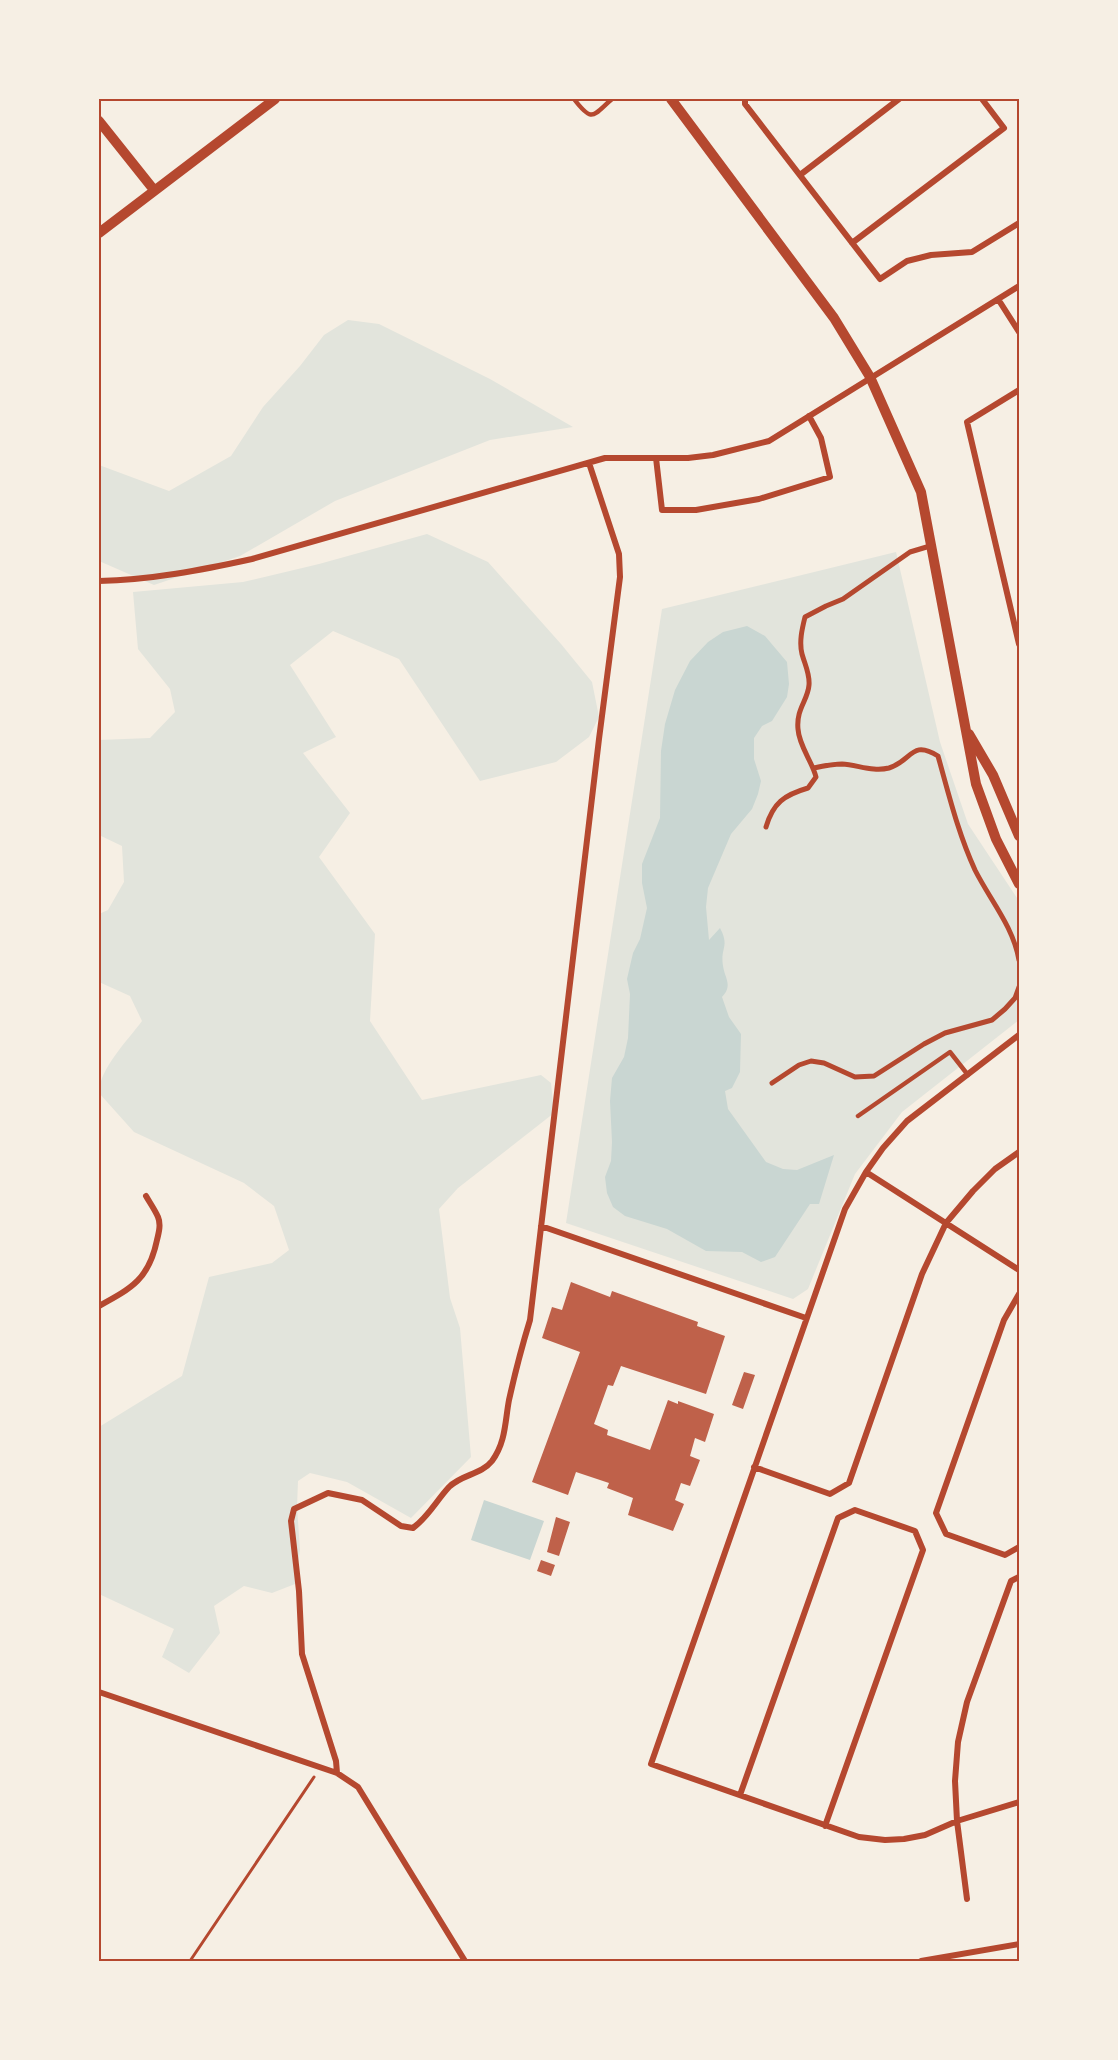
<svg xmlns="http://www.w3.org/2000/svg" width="1118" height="2060" font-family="'PT Serif',serif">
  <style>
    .green { fill: #e2e4dc }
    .water { fill: #c9d6d2 }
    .building { fill: #bf614a }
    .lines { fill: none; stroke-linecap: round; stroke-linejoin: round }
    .path { stroke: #b5482f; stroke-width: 3 }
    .service { stroke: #b5482f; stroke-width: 4.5 }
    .pedestrian { stroke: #b5482f; stroke-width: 5 }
    .minor { stroke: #b5482f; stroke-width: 6 }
    .tertiary { stroke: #b5482f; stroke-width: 10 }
    .neatline { fill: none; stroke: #b5482f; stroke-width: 2 }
  </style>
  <rect width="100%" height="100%" fill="#f6efe4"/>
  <!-- green -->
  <path class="green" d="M348 320 379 324 490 379 573 427 490 440 335 501 240 556 154 585 99 561V465L169 491 231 456 263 407 300 366 324 335Z
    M427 534 488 562 561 644 592 682 599 717 589 737 556 762 480 781 399 659 333 631 290 665 336 737 303 753 350 813 319 857 375 934 370 1021 422 1100 541 1075 551 1083 554 1113 458 1188 439 1209 450 1298 460 1328 471 1457 411 1518 347 1482 310 1473 298 1481 297 1507 300 1550 295 1584 272 1593 244 1586 214 1606 220 1633 189 1673 162 1657 174 1629 99 1594V1427L182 1376 209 1277 272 1263 289 1250 274 1206 244 1183 134 1132 99 1093C99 1069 128 1040 142 1021L130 996 99 982V914L108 910 124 882 122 846 99 835V740L150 738 175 712 170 689 138 649 133 592 243 582 319 564Z
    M896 552 940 742 968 824 1019 901V1020L902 1112 855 1174 808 1289 793 1299 566 1223 662 609Z"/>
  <!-- water -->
  <path class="water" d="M747 626 765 636 787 662 789 684 787 697 772 721 762 726 754 738V759L761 781 758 794 752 809 731 834 708 888 706 907 709 940 720 928C730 947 720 947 723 966 725 979 733 985 722 997L729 1017 741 1034 740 1072 732 1088 725 1091 728 1109 766 1162 783 1169 797 1170 834 1155 819 1204H810L775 1257 761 1262 742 1252 706 1251 667 1229 625 1216 613 1207 607 1193 605 1177 611 1161 612 1142 610 1101 612 1078 624 1057 628 1038 630 994 627 979 633 953 640 939 647 908 642 883V864L660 818 661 751 665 724 675 690 690 661 708 642 723 632Z
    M484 1500 544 1521 530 1560 471 1540Z"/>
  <!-- building -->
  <path class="building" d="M571 1282 610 1297 612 1291 698 1322 697 1326 725 1336 706 1394 621 1366 613 1386 608 1385 594 1424 608 1430 607 1435 650 1450 668 1400 678 1404V1401L714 1414 705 1442 695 1438 690 1456 700 1460 690 1486 681 1483 675 1500 684 1504 673 1531 628 1515 633 1498 607 1488 609 1483 576 1472 568 1495 532 1482 580 1352 542 1338 552 1307 562 1310Z
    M744 1372 755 1375 743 1409 732 1405Z
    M556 1517 570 1522 559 1556 547 1552Z
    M541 1560 555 1565 551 1576 537 1571Z"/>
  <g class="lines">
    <!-- path -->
    <path class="path" d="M190 1961 314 1777"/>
    <!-- service -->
    <path class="service" d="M574 99C593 124 593 115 612 99
      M858 1116 950 1052 968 1075"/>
    <!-- pedestrian -->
    <path class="pedestrian" d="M814 768C823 766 832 764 842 764 858 765 873 772 889 768 912 761 911 739 938 756 949 795 958 833 975 870 990 900 1013 926 1019 960
      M766 827C773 803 784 795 808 788L816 777C812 761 799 746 798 729 796 709 808 700 809 685 810 674 805 665 802 654 799 642 802 629 805 617L826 606 843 599 910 552 930 546
      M772 1083 799 1065 811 1061 824 1063 855 1077 874 1076 924 1044 945 1033 992 1020 1005 1009 1015 998 1019 987"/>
    <!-- minor -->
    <path class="minor" d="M745 99V104L880 279 907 261 931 255 972 252 1019 223
      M800 175 899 99
      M852 243 1004 128 982 99
      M998 299 1019 332
      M1019 390 967 422 1019 644
      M656 458 662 510H696L759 499 830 477 821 438 809 416
      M99 581C150 580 202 570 252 559L605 458H688L713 455 769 441 1019 286
      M1019 1035 907 1121 883 1148 866 1172 845 1209 651 1764 859 1837 885 1840 904 1839 925 1835 957 1821 1019 1802
      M866 1172 1019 1270
      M541 1226 806 1318
      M1019 1294 1004 1320 936 1513 946 1534 1005 1555 1019 1547
      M99 1306C132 1288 149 1279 157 1240 159 1232 161 1224 158 1217 155 1210 150 1203 146 1196
      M754 1467 830 1494 849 1483 922 1274 946 1223 973 1191 995 1169 1019 1152
      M99 1692 337 1773 358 1787 465 1961
      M337 1773 336 1761 302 1654 299 1591 291 1521 294 1509 328 1493 362 1500 401 1526 413 1528C429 1516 436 1501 449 1487 462 1474 481 1475 492 1461 506 1442 505 1421 509 1400 515 1373 522 1346 530 1320L599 739 620 577 619 554 589 463
      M740 1795 838 1518 855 1510 915 1531 923 1550 825 1826
      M967 1899 957 1821 955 1781 958 1742 967 1702 1011 1581 1019 1577
      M921 1961 1019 1944"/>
    <!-- tertiary -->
    <path class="tertiary" d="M671 99 834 318 870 377 921 492 976 784 996 839 1019 884
      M99 121 154 190
      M99 233 275 99
      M969 734 993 775 1019 836"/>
  </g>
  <!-- border -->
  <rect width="1118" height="2060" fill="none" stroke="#f6efe4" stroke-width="201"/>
  <rect x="100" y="100" width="918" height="1860" class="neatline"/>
</svg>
